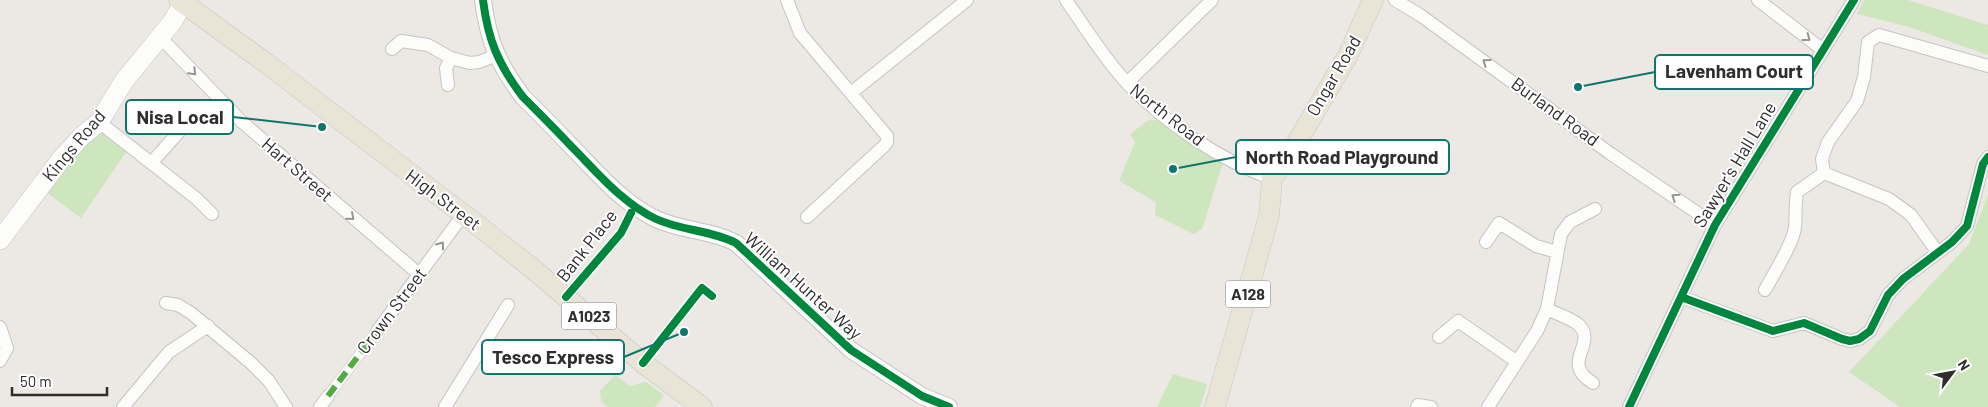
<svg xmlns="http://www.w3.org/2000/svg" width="1988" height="407" font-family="Barlow,sans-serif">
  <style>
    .green { fill: #cee6be }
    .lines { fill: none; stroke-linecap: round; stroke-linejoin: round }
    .pedestrian-casing { stroke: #c5c4c5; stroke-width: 11 }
    .minor-casing { stroke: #c5c4c5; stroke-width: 14 }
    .tertiary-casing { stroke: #c5c4c5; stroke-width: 18 }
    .secondary-casing { stroke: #c5c4c5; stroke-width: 20 }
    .primary-casing { stroke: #c6c5c4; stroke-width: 21 }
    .pedestrian { stroke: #fcfcfb; stroke-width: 10 }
    .minor { stroke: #fcfcfb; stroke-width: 12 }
    .tertiary { stroke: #fcfcfb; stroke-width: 16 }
    .secondary { stroke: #fcfcfb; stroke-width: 19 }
    .primary { stroke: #e8e4d6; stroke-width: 20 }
    .quiet { stroke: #54ab44; stroke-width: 6; stroke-dasharray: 12 6; stroke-linecap: butt }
    .cycleway-casing { stroke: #fff; stroke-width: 11 }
    .cycleway { stroke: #00873e; stroke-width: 8 }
    .oneway { stroke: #959594 }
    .labels { text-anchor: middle; stroke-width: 4; stroke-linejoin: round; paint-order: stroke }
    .shield { fill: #fff; stroke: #6d6d6d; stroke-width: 1 }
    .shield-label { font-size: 16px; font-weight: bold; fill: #2e2e2e }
    .street-label { font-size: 18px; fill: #2e2e2e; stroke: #fff }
    .leader { fill: none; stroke: #0f766e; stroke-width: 2 }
    .callout-dot { fill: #0f766e; stroke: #fff; stroke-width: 2 }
    .callout { fill: #fff; stroke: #0f766e; stroke-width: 2 }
    .callout-label { font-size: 19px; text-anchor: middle; font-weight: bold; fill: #2e2e2e }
  </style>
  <rect width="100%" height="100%" fill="#ece8e4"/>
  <!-- green -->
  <path class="green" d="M1864 0H1908L1988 25V55L1909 27 1857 14Z
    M1165 118 1225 157 1202 229 1193 234 1155 215 1156 202 1119 181 1135 142 1130 134 1147 121Z
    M98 131 131 145 81 218 39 187Z
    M1988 195V407H1900L1849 372 1969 244Z
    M624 365 616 375 629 386 646 382 664 395 655 407H608L601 401 600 391Z
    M1173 374 1207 384 1200 407H1157Z"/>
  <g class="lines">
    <defs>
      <path id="pedestrian" d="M328 396 378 330"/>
      <path id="minor" d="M787 0 800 33 887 136V142L884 146 807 217
        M1066 0C1084 26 1105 60 1127 83 1167 124 1218 159 1272 179
        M1395 0 1420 15 1611 154 1715 225
        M1758 0 1823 50
        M160 37 242 122 420 275
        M392 49 401 41 428 45 451 58 470 63 479 62 497 55
        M1127 83 1212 0
        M448 85 446 68 451 58
        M851 93 967 0
        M99 122 197 199 212 214
        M152 162 187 123
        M1824 173 1889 199 1911 215 1938 253
        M1486 242 1499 223 1536 246 1557 252
        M1765 290C1773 275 1794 242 1795 227 1796 215 1795 204 1797 192L1824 173 1822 159 1828 142 1857 101 1864 77 1868 42 1879 35 1988 66
        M1681 297 1773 331 1804 323 1842 339 1850 341 1859 339 1870 331 1888 295 1903 279 1952 242 1967 226 1983 164 1988 157
        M166 303 178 305 191 313 251 363 269 381 286 407
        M1547 309C1557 314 1571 318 1579 325 1598 345 1559 362 1593 383
        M0 327 7 348 0 361
        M378 330 463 215
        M1439 337 1458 321 1516 361
        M123 407 169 352 208 326
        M320 407 328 396
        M445 407 508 305
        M1417 407 1418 405 1431 407
        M1488 407 1537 331 1547 309 1561 234 1570 222 1595 209
        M1629 407 1715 225 1854 0"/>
      <path id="tertiary" d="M483 0C488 40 498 64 523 97 539 113 555 129 571 146 597 172 622 203 656 219 682 231 711 230 736 243L851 350 922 396 949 407"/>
      <path id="secondary" d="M0 240 62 158 81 137 99 122 124 81 173 21 183 3"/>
      <path id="primary" d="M179 0 266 63 476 224 533 269 643 363 702 407
        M1215 407 1269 216 1272 179 1292 151 1348 55 1373 0"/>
    </defs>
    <!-- pedestrian casing -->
    <use href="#pedestrian" class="pedestrian-casing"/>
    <!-- minor casing -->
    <use href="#minor" class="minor-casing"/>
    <!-- tertiary casing -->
    <use href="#tertiary" class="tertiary-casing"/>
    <!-- secondary casing -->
    <use href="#secondary" class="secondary-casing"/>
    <!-- primary casing -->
    <use href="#primary" class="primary-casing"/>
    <!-- pedestrian -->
    <use href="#pedestrian" class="pedestrian"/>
    <!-- minor -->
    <use href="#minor" class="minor"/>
    <!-- tertiary -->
    <use href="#tertiary" class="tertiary"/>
    <!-- secondary -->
    <use href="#secondary" class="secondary"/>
    <!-- primary -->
    <use href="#primary" class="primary"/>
    <!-- quiet -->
    <path class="quiet" d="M328 396 378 330"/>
    <defs>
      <path id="cycleway" d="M483 0C488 40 498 64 523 97 539 113 555 129 571 146 597 172 622 203 656 219 682 231 711 230 736 243L851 350 922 396 949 407
        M566 297 621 233 631 213
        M1681 297 1773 331 1804 323 1842 339 1850 341 1859 339 1870 331 1888 295 1903 279 1952 242 1967 226 1983 164 1988 157
        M643 363 702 288 712 296
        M1629 407 1715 225 1854 0"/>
    </defs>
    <!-- cycleway casing -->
    <use href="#cycleway" class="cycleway-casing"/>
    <!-- cycleway -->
    <use href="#cycleway" class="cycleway"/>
  </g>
  <!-- one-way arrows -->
  <defs><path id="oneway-chevron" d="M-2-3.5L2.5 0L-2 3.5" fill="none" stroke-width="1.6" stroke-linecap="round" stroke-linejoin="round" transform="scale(1.25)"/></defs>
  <g class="oneway">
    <use href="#oneway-chevron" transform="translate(1807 38) rotate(37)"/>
    <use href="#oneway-chevron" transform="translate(1486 62) rotate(-144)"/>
    <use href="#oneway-chevron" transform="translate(193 72) rotate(46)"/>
    <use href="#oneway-chevron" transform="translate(1675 197) rotate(-145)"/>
    <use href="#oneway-chevron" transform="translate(351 217) rotate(41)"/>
    <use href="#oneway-chevron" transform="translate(441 245) rotate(-54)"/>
  </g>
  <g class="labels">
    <!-- shield labels -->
    <g class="shield">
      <rect x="1225.5" y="280.5" width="45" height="27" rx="4"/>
      <rect x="561.5" y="302.5" width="55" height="27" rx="4"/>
    </g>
    <g class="shield-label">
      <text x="1248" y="300">A128</text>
      <text x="589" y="322">A1023</text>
    </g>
    <!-- street labels -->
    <g class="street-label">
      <text transform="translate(1334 76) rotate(-60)" y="6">Ongar Road</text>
      <text transform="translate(1555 112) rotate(36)" y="6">Burland Road</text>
      <text transform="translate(1167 115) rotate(38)" y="6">North Road</text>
      <text transform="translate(74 146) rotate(-50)" y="6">Kings Road</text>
      <text transform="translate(1735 165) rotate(-59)" y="6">Sawyer's Hall Lane</text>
      <text transform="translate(297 170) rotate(41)" y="6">Hart Street</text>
      <text transform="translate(443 200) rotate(37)" y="6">High Street</text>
      <text transform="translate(587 246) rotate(-52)" y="6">Bank Place</text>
      <text transform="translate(803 286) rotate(42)" y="6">William Hunter Way</text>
      <text transform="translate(392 311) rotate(-53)" y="6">Crown Street</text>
    </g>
  </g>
  <!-- callouts -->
  <path class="leader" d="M1578 87L1655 72M322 127L233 117M1173 169L1236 157M684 332L624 357"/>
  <g class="callout-dot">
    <circle cx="1578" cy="87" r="5"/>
    <circle cx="322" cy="127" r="5"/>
    <circle cx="1173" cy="169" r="5"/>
    <circle cx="684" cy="332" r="5"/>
  </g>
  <g class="callout">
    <rect x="1655" y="55" width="158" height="34" rx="5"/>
    <rect x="126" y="100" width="107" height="34" rx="5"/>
    <rect x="1236" y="140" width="213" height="34" rx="5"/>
    <rect x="482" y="340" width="142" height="34" rx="5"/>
  </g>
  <g class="callout-label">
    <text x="1734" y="78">Lavenham Court</text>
    <text x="180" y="124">Nisa Local</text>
    <text x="1342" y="164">North Road Playground</text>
    <text x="553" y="364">Tesco Express</text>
  </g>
  <!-- north arrow -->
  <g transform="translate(1953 372) rotate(58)" stroke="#ffffff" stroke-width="4" paint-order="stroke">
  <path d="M0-4L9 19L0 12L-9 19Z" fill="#2e2e2e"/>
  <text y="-8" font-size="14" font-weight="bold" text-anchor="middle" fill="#2e2e2e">N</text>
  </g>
  <!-- scale -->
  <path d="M12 387v8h95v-8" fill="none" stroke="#2e2e2e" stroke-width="2.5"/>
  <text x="20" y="387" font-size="15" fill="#2e2e2e" stroke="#ffffff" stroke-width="4" paint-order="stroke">50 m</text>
</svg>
